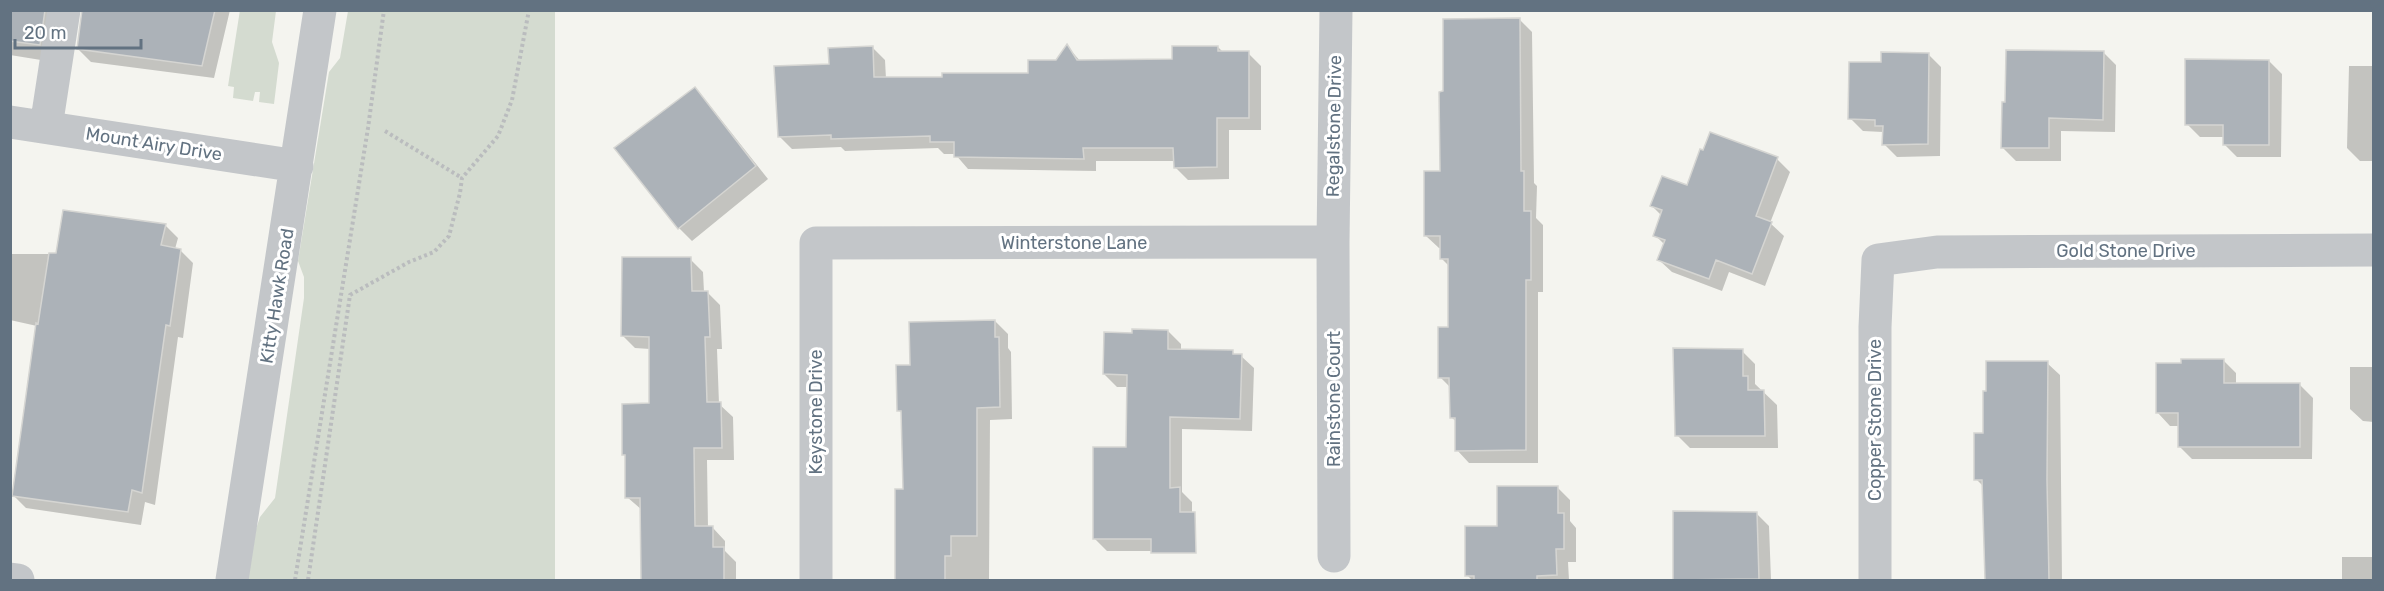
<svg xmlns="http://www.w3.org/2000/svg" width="2384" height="591" font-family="Rubik,sans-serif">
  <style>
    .green { fill: #d4dbd0 }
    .shadow { fill: #0003 }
    .building { fill: #acb2b8; stroke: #d5d5d2; stroke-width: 1.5 }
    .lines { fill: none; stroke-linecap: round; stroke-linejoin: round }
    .path { stroke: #babcbe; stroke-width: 4; stroke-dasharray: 3 3; stroke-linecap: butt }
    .minor { stroke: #c3c6c9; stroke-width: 33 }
    .labels { text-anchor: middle; stroke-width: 6; stroke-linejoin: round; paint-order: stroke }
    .street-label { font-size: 18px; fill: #627281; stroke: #fff }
  </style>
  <rect width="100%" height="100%" fill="#f4f4ef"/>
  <!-- green -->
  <path class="green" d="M240 10 276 11 272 42 279 63 274 104 259 102 260 92H255L253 101 233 98 234 87 228 86Z
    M348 11H555V580H248L256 529 260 517 275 498 304 298V277L298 261 329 72 340 58Z"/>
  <!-- shadow -->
  <path class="shadow" d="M10 10H63L41 60 10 55Z
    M84 10H230L214 78 91 62 78 49Z
    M1519 19 1532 32 1534 183 1537 186 1536 218 1543 225V292H1538V463H1469L1457 450V422L1452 418 1451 388 1440 377 1450 329V267L1442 259V248H1439L1426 236 1442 173 1445 93Z
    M1067 46 1081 62 1174 61 1218 47 1223 52 1248 53 1261 66V130H1229V179L1188 180 1175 167V161H1096V171L968 169 955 154H944L938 148 845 151 841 147 792 149 779 136 830 65 872 47 885 60 886 79 1030 74 1057 62Z
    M2103 52 2116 65 2115 132 2061 131V161H2016L2003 148 2007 104Z
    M1928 54 1941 67 1940 156 1897 157 1884 144 1883 132 1863 131 1850 118 1882 63Z
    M2269 61 2282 74 2281 157H2237L2224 144V137H2200L2187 124Z
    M2349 66H2374V161H2360L2347 148Z
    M694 89 707 102 768 179 692 241 679 228Z
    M1777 159 1790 172 1770 223 1784 236 1765 286 1729 272 1722 291 1672 272 1659 260 1665 245 1655 235 1662 216 1652 206 1688 187Z
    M165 225 178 238 175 249 180 250 193 263 183 338 178 337 155 505 145 502 141 525 26 508 13 495 37 326 10 320V254H58Z
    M690 259 703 272 704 292H707L720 305 722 349H717L719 404 733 417 734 460H707L708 528H713L725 541V551L736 562V580H643L642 510 627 497V458L624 455 650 405V349L635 348 622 335Z
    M995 321 1008 334V348L1011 352 1012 419 990 420 989 580H896L897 491H905L903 414 898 410 911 366Z
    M1168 331 1181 344V350L1232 351 1236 356H1241L1254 368 1252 431 1182 429V492L1192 502V551H1107L1094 538 1127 448 1128 387H1117L1104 374 1134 335Z
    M1742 351 1755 364V384L1777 405 1778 448H1690L1677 435Z
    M2224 361 2236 373V385H2300L2313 398 2312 459H2192L2179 446V426H2170L2158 413 2182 365Z
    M2047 363 2060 375 2062 580H1986L1984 487 1976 479 1984 434Z
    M2372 363 2374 422 2363 421 2350 409V367H2372Z
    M1557 487 1570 500V521L1576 528V562H1568L1569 580H1472L1467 575 1499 528Z
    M1675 513H1756L1769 526 1771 580H1674Z
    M2342 557H2374V580H2342Z"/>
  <!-- building -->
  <path class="building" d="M10 10H45L40 45 10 41Z
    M82 10H215L202 66 77 49Z
    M1520 18 1521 171H1524V211H1531V280H1526V450L1455 451V418H1450L1449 378H1438V327H1448V259H1440V236H1424V171H1440L1439 92 1443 91V19Z
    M1067 44 1077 60 1172 59V46H1218V51H1249V118H1217V167L1174 168 1173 148H1083L1084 159 954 157V142H930V136L831 139V135L778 137 774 66 829 64 828 48 873 46 874 77H942V73H1028V60H1056Z
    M2006 50 2104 51 2103 120 2049 118V148H2001L2002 102H2005Z
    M1881 52 1929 53 1928 144 1882 145 1883 126H1875V120L1848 119 1849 62H1881Z
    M2185 59 2269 60V145H2223V125H2185Z
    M695 87 756 166 678 229 614 148Z
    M1710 132 1778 157 1756 216 1772 222 1752 274 1716 260 1709 279 1657 260 1665 240 1653 236 1662 210 1650 206 1662 176 1687 185 1700 149 1703 150Z
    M63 210 166 224 161 245 181 249 170 326 166 325 142 493 132 490 128 512 12 496 36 323 38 324 49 253H56Z
    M622 257H691L692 291H708L710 337H705L707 402H721L722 448H694L695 526H713V547H724V580H641L640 498H625V455H622V404L649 403V337L621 336Z
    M995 320V337H999L1000 407 977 408V536H951V556H945V580H895V489H903L901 411H897L896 365H910L909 322Z
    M1132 329 1168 330V349L1233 350V354H1242L1240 419 1170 417V488L1180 487V512H1195L1196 553H1151V539H1093V447H1126L1127 375 1103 374 1104 332 1132 333Z
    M1673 348 1743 349V376H1748V390H1764L1765 436H1675Z
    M2181 359H2224V383H2300V447H2178V413H2156V363H2181Z
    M1986 361H2048L2047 480 2049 580H1985L1982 480H1974V433H1983V391H1986Z
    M1497 486H1558V513H1564V549H1556L1557 575 1537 576V580H1474V576H1465V526H1497Z
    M1673 511 1757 512 1759 579 1673 580Z"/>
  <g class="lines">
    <!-- path -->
    <path class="path" d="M385 131 462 178
      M295 580 368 128 384 10
      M308 580 350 295 409 262 434 252 449 236 460 193 462 178 498 136 512 100 529 10"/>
    <!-- minor -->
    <path class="minor" d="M10 122 297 166
      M46 127 64 10
      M1334 556 1333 242 1336 10
      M10 579 18 580
      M232 580 320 10
      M816 580V243L1333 242
      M1875 580V327L1878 260 1937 252 2374 250"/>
  </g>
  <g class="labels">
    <!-- street labels -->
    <g class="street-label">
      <text transform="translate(1334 126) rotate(-89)" y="6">Regalstone Drive</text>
      <text transform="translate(154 144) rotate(9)" y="6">Mount Airy Drive</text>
      <text x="1074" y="249">Winterstone Lane</text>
      <text x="2126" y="257">Gold Stone Drive</text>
      <text transform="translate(277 296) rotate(-81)" y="6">Kitty Hawk Road</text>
      <text transform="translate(1334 399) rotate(-90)" y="6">Rainstone Court</text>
      <text transform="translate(816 412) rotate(-90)" y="6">Keystone Drive</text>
      <text transform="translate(1875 420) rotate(-90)" y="6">Copper Stone Drive</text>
    </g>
  </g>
  <!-- border -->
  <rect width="2384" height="591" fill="none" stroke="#627281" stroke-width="24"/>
  <!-- scale -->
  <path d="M15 39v9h126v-9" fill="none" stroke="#627281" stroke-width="3"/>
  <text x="24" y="39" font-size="18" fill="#627281" stroke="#ffffff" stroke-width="4.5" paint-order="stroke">20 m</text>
</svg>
